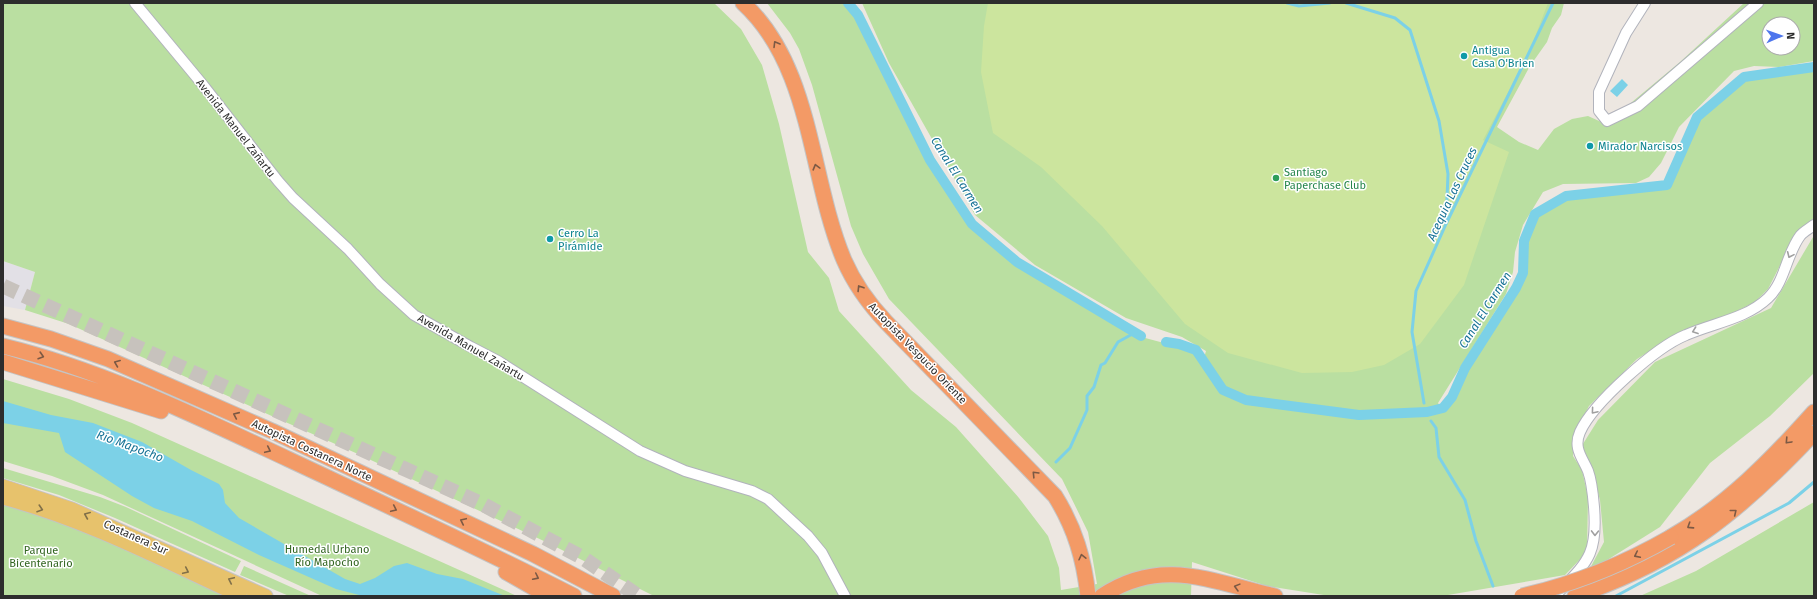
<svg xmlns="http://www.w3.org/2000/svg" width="1817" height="599" font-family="'Fira Sans',sans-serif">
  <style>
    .industrial { fill: #e2e0e6 }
    .green { fill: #badfa1; fill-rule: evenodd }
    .pitch { fill: #cce59e }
    .water { fill: #7cd1e7 }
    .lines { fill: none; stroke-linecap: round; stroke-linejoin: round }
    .stream { stroke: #7cd1e7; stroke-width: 3 }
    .canal { stroke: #7cd1e7; stroke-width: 10 }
    .highway-tunnel { stroke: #c7c2bd; stroke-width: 15; stroke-dasharray: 15 8; stroke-linecap: butt }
    .minor-casing { stroke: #b1b3bc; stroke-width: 12 }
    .major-casing { stroke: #c4c4c4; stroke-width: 15 }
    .highway-casing { stroke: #c4c4c4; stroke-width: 17 }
    .minor { stroke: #fff; stroke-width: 10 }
    .major { stroke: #e7c26c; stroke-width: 13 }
    .highway { stroke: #f39a66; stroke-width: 15 }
    .highway-bridge-casing { stroke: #c4c4c4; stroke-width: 17; stroke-linecap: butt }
    .highway-bridge { stroke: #f39a66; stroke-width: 15 }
    .oneway { stroke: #7c5944 }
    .oneway2 { stroke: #a0a0a0 }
    .oneway3 { stroke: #817049 }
    .culture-dot { fill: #0f9aa8; stroke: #fff; stroke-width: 1.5 }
    .leisure-dot { fill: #2e9e5b; stroke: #fff; stroke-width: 1.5 }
    .labels { text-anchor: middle; stroke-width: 3; stroke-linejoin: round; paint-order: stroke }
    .culture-label { font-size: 11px; fill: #0d838f; stroke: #fff; text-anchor: start }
    .street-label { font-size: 11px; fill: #2d2d2d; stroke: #fff }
    .leisure-label { font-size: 11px; fill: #27864d; stroke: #fff; text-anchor: start }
    .park-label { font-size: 11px; fill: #336621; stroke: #fff }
    .water-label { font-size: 12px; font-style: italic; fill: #187396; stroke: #fff }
  </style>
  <rect width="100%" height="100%" fill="#ede7e1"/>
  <!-- industrial -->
  <path class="industrial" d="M3 261 35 272 25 310 3 306Z"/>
  <!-- green -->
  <path class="green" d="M3 3H714L741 29 762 65 779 124 808 252 829 278 839 311 911 390 956 427 1019 498 1048 536 1059 568 1061 590 1097 584 1088 532 1062 479 889 299 863 254 851 226 812 85 799 49 790 33 767 3H844L855 17 927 161 970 226 1016 264 1134 335 1194 351 1202 365 1206 351 1182 337 1126 318 1035 265 975 215 889 63 862 3H1564L1561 15 1552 28 1547 42 1530 66 1497 127 1519 142 1538 150 1554 129 1572 119 1588 116 1608 125 1626 107 1680 62 1744 3H1814V61L1779 67 1754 66 1734 71 1679 127 1661 163 1649 177 1636 183 1563 184 1543 192 1523 225 1515 252 1513 272 1506 294 1438 403 1443 411 1445 410 1455 398 1467 369 1519 289 1526 274 1527 241 1538 216 1567 199 1669 188 1700 119 1745 80 1814 70V218L1797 232 1768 289 1755 302 1731 314 1678 333 1637 359 1589 406 1574 436 1573 456 1582 470 1588 497 1587 552 1565 575 1442 596H1330L1267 586 1192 562 1191 596H654L546 542 358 454 274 417 69 324 25 310 35 272 3 261ZM1769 24H1793V48H1769Z
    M1813 237H1814V373L1770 416 1710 463 1660 527 1588 572 1604 542 1600 500 1594 478 1581 447 1598 420 1655 362 1771 308Z
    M3 379 69 399 132 423 517 596H322L103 495 52 476 3 461Z
    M3 468 100 497 126 507 241 561 235 572 115 518 59 495 3 478Z
    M1814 502V596H1640L1696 571Z
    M3 504C81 525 155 563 229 596H3Z
    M244 566 311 596H289L240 575Z"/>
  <!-- pitch -->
  <path class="pitch" d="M988 3H1548L1530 50 1483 140 1509 152 1464 285 1420 344 1384 365 1352 372 1302 373 1228 353 1185 324 1102 226 1041 167 993 133 981 72 984 26Z"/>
  <!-- water -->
  <path class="water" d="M1622 79 1628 85 1617 97 1610 91Z
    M3 401 51 415 93 423 142 442 191 470 219 484 223 490 225 503 239 518 345 579 360 584 375 578 394 566 407 563 437 574 463 579 505 596H363L336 589 259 555 192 521 154 508 132 496 65 452 59 433 3 423Z"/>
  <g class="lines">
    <!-- stream -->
    <path class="stream" d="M1287 3 1299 6 1330 3
      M1346 3 1395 18 1410 30 1439 121 1448 174 1446 223
      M1424 403 1412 332 1416 291 1446 224 1553 3
      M1431 421 1436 428 1439 457 1465 500 1476 541 1493 586
      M1056 462 1070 448 1087 410V396L1094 387 1101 365 1105 363 1118 342 1136 332
      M1616 596 1789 503 1814 482"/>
    <!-- canal -->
    <path class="canal" d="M848 3 858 15 930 160 972 224 1017 262 1141 336
      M1166 342 1179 344 1196 350 1223 390 1246 400 1359 415 1427 412 1443 408 1452 397 1465 368 1516 288 1523 273 1524 241 1535 214 1566 196 1667 185 1697 117 1744 77 1814 67"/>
    <!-- highway-tunnel -->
    <path class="highway-tunnel" d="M3 286 484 505 583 558 638 596"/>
    <defs>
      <path id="minor" d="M135 3 203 85 278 181 293 198 348 249 380 284 414 315 471 347 498 361 640 451 685 471 752 491 768 499 808 536 822 553 845 596
        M1645 3 1626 33 1599 92V111L1607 121 1638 106 1758 3
        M1555 596C1587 562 1598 556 1594 507 1593 495 1592 482 1588 471 1582 457 1573 448 1580 432 1593 403 1656 347 1686 335 1713 323 1746 319 1768 298 1785 282 1786 255 1800 236 1803 232 1809 229 1814 225"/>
      <path id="major" d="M3 486 72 509 266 596
        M3 498C86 520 162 560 240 596"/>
      <path id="highway" d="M743 3C813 67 809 177 844 260 854 283 869 304 886 322L1055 496C1075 528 1084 559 1088 596
        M3 326 51 339 108 359 272 431 533 554 613 596
        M3 346C102 370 196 416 288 459 384 504 480 548 574 596
        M3 362 161 411
        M1671 537C1727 505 1771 460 1814 412
        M506 572 548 596
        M1102 596C1162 556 1212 582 1275 596
        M1575 596C1678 562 1741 511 1814 433"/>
    </defs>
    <!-- minor casing -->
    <use href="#minor" class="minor-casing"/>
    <!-- major casing -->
    <use href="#major" class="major-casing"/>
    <!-- highway casing -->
    <use href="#highway" class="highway-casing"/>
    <!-- minor -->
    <use href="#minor" class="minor"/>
    <!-- major -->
    <use href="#major" class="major"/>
    <!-- highway -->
    <use href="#highway" class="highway"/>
    <defs>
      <path id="highway-bridge" d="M1522 596C1575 584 1624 564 1671 537"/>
    </defs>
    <!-- highway-bridge casing -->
    <use href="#highway-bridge" class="highway-bridge-casing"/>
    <!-- highway-bridge -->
    <use href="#highway-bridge" class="highway-bridge"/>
  </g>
  <!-- one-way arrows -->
  <defs><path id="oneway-chevron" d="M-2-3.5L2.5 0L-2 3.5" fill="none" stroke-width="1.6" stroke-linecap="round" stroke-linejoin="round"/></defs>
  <g class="oneway">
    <use href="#oneway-chevron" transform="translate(776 44) rotate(-121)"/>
    <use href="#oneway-chevron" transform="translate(816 167) rotate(-105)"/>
    <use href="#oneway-chevron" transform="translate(860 288) rotate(-122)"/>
    <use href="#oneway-chevron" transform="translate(41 356) rotate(17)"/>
    <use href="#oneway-chevron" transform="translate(117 363) rotate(-158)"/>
    <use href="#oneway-chevron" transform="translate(236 415) rotate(-156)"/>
    <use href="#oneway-chevron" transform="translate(1788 441) rotate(133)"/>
    <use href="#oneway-chevron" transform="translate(268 450) rotate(25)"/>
    <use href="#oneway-chevron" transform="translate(1035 474) rotate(-134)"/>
    <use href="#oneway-chevron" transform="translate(394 509) rotate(25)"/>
    <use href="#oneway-chevron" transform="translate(1734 512) rotate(-39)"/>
    <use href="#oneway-chevron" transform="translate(463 521) rotate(-155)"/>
    <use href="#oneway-chevron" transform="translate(1690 526) rotate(147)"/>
    <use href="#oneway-chevron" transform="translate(1637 555) rotate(154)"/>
    <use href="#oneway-chevron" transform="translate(1082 557) rotate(-103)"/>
    <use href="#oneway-chevron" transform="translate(536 577) rotate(26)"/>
    <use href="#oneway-chevron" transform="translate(1237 587) rotate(-165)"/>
  </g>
  <g class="oneway2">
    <use href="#oneway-chevron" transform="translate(1790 255) rotate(114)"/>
    <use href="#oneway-chevron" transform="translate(1695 331) rotate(160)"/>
    <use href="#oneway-chevron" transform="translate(1594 411) rotate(130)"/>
    <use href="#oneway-chevron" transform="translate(1595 533) rotate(91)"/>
  </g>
  <g class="oneway3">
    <use href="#oneway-chevron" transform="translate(40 509) rotate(18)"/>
    <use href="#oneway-chevron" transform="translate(87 515) rotate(-157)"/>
    <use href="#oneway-chevron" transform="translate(186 571) rotate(25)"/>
    <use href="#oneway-chevron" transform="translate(231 580) rotate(-155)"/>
  </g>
  <!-- markers -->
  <g class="culture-dot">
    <circle cx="1464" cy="56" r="4"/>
    <circle cx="1590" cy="146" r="4"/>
    <circle cx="550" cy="239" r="4"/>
  </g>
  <circle class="leisure-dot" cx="1276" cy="178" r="4"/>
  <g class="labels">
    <!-- culture labels -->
    <g class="culture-label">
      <text x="1472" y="54">Antigua<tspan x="1472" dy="13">Casa O'Brien</tspan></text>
      <text x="1598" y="150">Mirador Narcisos</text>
      <text x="558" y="237">Cerro La<tspan x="558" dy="13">Pirámide</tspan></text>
    </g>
    <!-- street labels -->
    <g class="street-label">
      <text transform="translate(236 128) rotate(52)" y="4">Avenida Manuel Zañartu</text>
      <text transform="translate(471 347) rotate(30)" y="4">Avenida Manuel Zañartu</text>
      <text transform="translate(918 353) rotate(46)" y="4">Autopista Vespucio Oriente</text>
      <text transform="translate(312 450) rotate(25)" y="4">Autopista Costanera Norte</text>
      <text transform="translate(136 537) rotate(24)" y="4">Costanera Sur</text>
    </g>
    <!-- leisure labels -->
    <g class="leisure-label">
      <text x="1284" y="176">Santiago<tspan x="1284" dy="13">Paperchase Club</tspan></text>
    </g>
    <!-- park labels -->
    <g class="park-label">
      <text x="327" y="553">Humedal Urbano<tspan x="327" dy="13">Río Mapocho</tspan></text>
      <text x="41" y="554">Parque<tspan x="41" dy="13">Bicentenario</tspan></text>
    </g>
    <!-- water labels -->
    <g class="water-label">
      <text transform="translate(957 175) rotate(58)" y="4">Canal El Carmen</text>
      <text transform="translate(1452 194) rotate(-65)" y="4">Acequia Las Cruces</text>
      <text transform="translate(1485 310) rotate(-58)" y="4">Canal El Carmen</text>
      <text transform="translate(130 446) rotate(20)" y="4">Río Mapocho</text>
    </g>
  </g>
  <!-- border -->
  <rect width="1817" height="599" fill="none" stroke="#2d2d2d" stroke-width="8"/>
  <!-- north arrow -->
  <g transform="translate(1781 36) rotate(88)"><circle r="19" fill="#ffffff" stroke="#ababab"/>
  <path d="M0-3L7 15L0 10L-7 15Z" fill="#4e76ed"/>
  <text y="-6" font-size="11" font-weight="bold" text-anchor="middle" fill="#2d2d2d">N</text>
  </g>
</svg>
